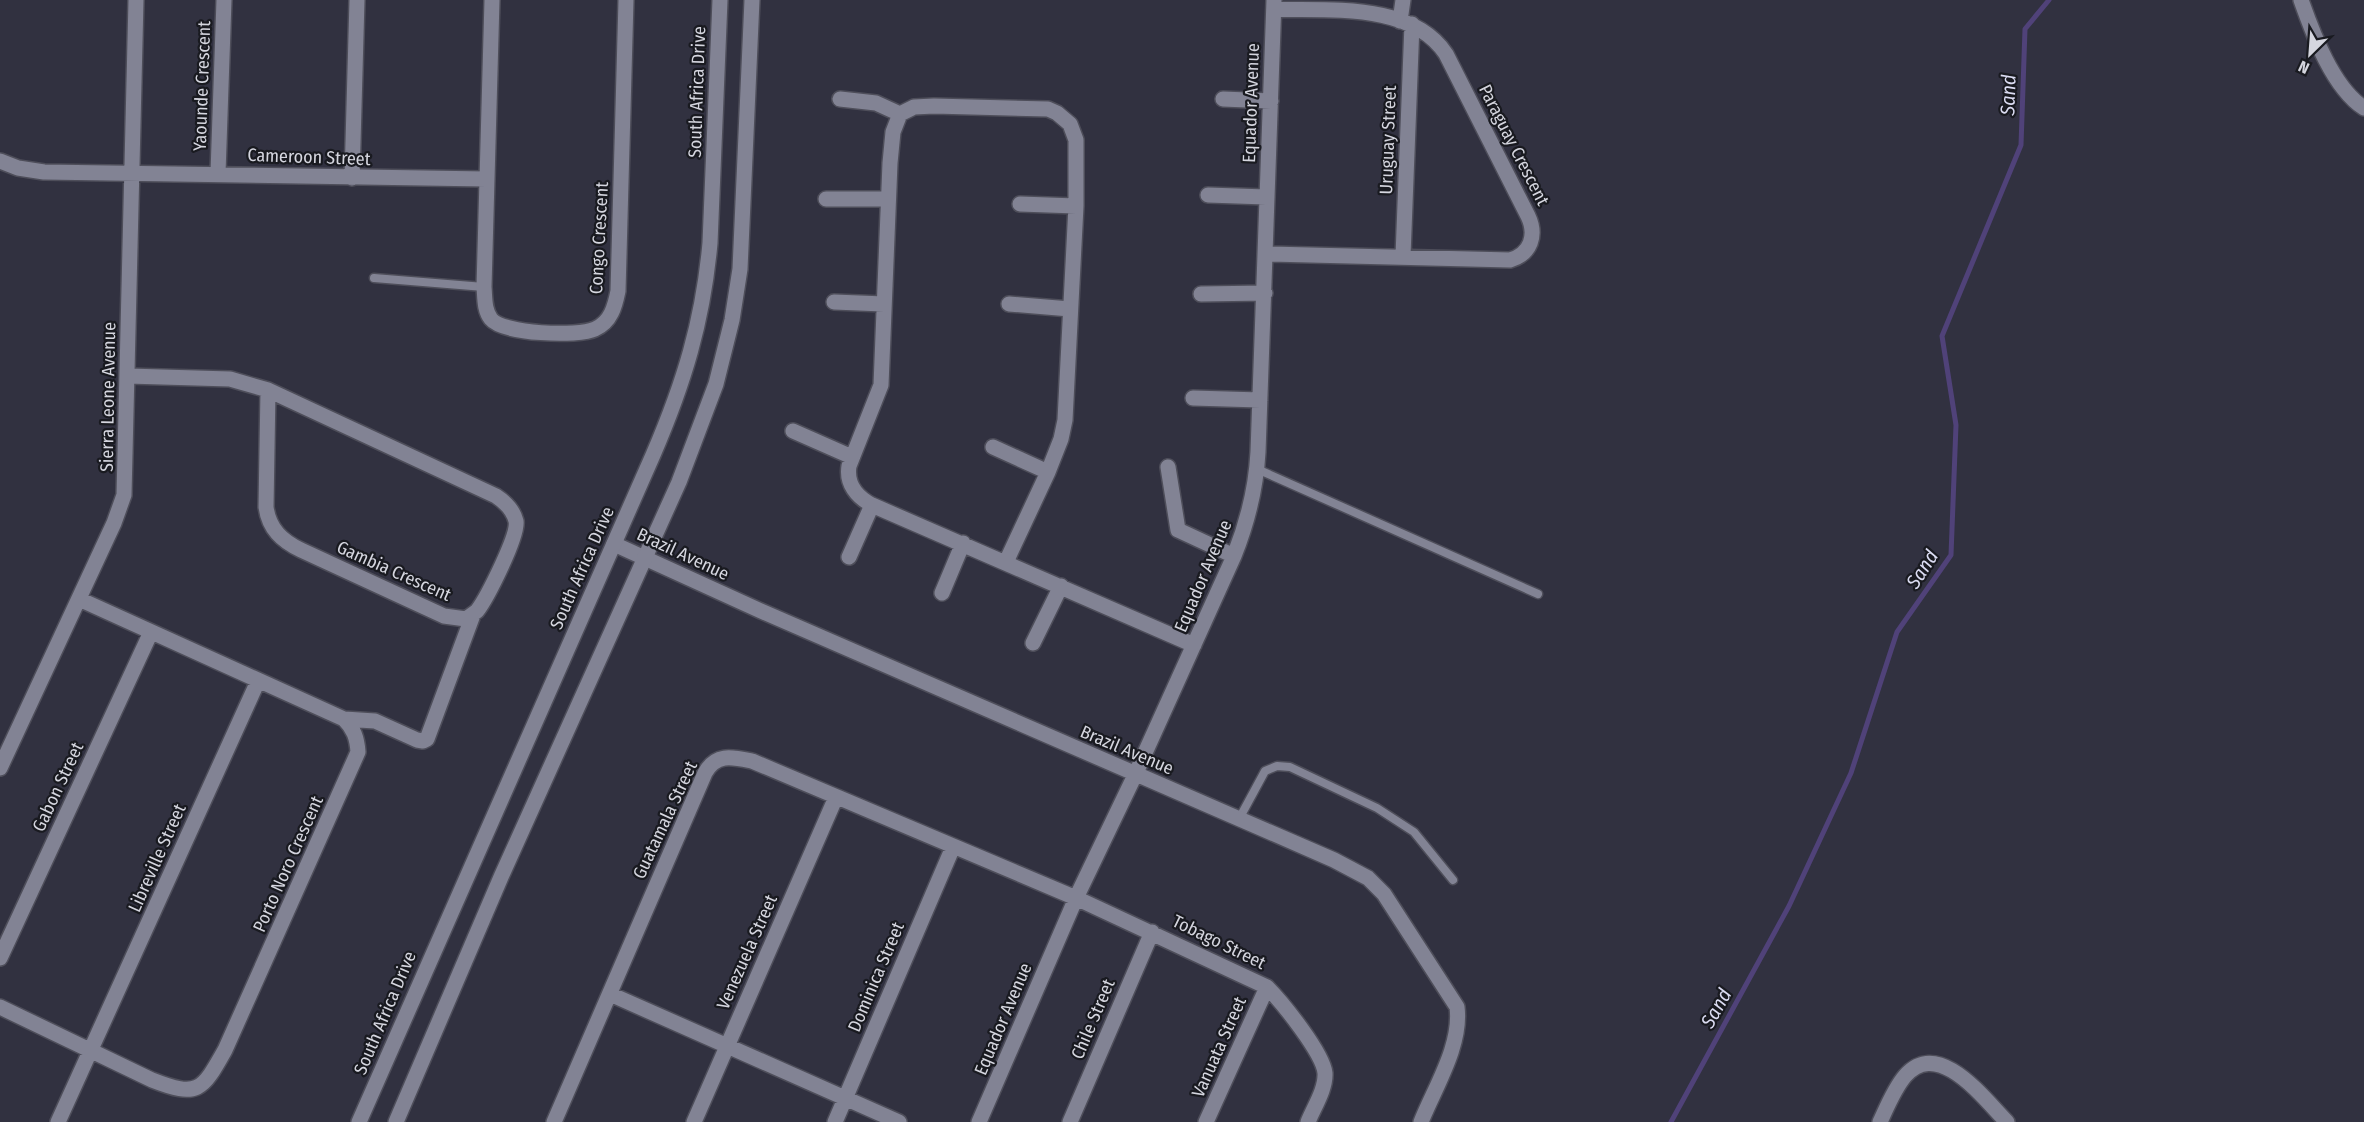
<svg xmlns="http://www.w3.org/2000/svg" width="2364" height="1122" font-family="'Fira Sans Condensed',sans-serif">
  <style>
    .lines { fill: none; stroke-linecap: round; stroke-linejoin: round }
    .stream { stroke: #504279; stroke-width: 5 }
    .service-casing { stroke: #4e4e5a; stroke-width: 11 }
    .minor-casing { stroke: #4e4e5a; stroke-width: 18 }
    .tertiary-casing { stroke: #4e4e5a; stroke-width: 18 }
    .service { stroke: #828394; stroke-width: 8 }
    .minor { stroke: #828394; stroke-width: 15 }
    .tertiary { stroke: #828394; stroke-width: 15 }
    .labels { text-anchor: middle; stroke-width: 4.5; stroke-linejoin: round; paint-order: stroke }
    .street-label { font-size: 18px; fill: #d5d6df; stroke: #191a20 }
    .water-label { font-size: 20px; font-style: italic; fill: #dbdcf2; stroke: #191a20 }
  </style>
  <rect width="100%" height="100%" fill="#313140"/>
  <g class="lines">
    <!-- stream -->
    <path class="stream" d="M1671 1122 1789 906 1851 773 1897 632 1951 555 1956 425 1942 336 2021 145 2025 29 2049 0"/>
    <defs>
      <path id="service" d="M374 278 484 287
        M1257 469 1538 594
        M1239 819 1265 771 1277 766 1290 767 1377 808 1414 832 1453 880"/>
      <path id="minor" d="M492 0 484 287C485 298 484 310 491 319 503 334 578 337 595 329 611 322 615 306 618 291L626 0
        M2301 0C2313 34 2333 88 2364 108
        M1400 21 1403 0
        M840 99 876 103 900 114
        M1223 99 1271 101
        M0 161 18 168 44 172 486 179
        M218 173 224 0
        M352 178 357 0
        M1208 195 1266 197
        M826 199H888
        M1020 204 1076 206
        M1266 254 1510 260C1531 254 1537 235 1528 216L1446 54C1412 2 1328 11 1274 9
        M1403 256 1412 24
        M1201 294 1265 293
        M834 302 884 304
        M1009 304 1070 309
        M128 376 230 379 268 390 496 496C505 502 513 509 516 521 519 535 487 598 477 611L466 619 444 616 301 550C282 541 269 529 266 507L268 390
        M1193 398 1260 400
        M793 431 852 457
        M993 447 1048 472
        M1168 467 1178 530 1234 556
        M614 544 761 611 1334 860 1368 878 1384 894 1457 1007C1462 1045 1435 1087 1421 1122
        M849 557 872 505
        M1006 562 1048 472 1061 439 1065 420 1076 206V140L1070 124 1057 113 1048 109 934 106 914 107 900 114 893 132 890 163 881 385 849 466C846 484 857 497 872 505L1194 645
        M942 593 963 543
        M1033 643 1061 586
        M344 719 375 721 417 740 423 741 427 739 473 615
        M0 768 114 523 124 495 136 0
        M0 958 151 632
        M610 994 899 1122
        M0 1007 152 1080C198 1098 202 1091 225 1050L358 752C357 738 354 729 344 719L79 599
        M58 1122 258 681
        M554 1122 705 773C716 753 732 757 752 761L1076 898 1267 987C1282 1002 1323 1053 1325 1073 1326 1089 1314 1107 1308 1122
        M694 1122 836 797
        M835 1122 953 847
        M979 1122 1076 898 1135 775 1234 556C1248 521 1256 489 1258 452L1274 0
        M1070 1122 1152 932
        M1206 1122 1267 987
        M1880 1122C1887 1107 1894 1089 1905 1076 1939 1037 1984 1099 2007 1122"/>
      <path id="tertiary" d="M359 1122 653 455C684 383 703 321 710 243L720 0
        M396 1122 501 877 679 482 716 384 732 320 740 269 752 0"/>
    </defs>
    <!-- service casing -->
    <use href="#service" class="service-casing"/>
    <!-- minor casing -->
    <use href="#minor" class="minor-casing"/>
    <!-- tertiary casing -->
    <use href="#tertiary" class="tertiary-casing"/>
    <!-- service -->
    <use href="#service" class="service"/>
    <!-- minor -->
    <use href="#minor" class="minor"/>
    <!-- tertiary -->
    <use href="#tertiary" class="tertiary"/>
  </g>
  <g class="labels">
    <!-- street labels -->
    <g class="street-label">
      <text transform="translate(202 86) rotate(-88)" y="6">Yaounde Crescent</text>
      <text transform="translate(697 92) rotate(-88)" y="6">South Africa Drive</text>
      <text transform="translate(1251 103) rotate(-88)" y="6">Equador Avenue</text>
      <text transform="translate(1388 140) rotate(-88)" y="6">Uruguay Street</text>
      <text transform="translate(1514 145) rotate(63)" y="6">Paraguay Crescent</text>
      <text transform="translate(309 157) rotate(2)" y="6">Cameroon Street</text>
      <text transform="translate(599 238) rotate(-87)" y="6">Congo Crescent</text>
      <text transform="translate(108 397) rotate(-89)" y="6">Sierra Leone Avenue</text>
      <text transform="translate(683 554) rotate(25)" y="6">Brazil Avenue</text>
      <text transform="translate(582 568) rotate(-66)" y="6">South Africa Drive</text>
      <text transform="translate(394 571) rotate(24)" y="6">Gambia Crescent</text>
      <text transform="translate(1203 576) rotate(-67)" y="6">Equador Avenue</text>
      <text transform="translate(1127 750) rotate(23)" y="6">Brazil Avenue</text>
      <text transform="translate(58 787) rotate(-65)" y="6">Gabon Street</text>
      <text transform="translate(665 820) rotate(-65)" y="6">Guatamala Street</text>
      <text transform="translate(157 858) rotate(-66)" y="6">Libreville Street</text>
      <text transform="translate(288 864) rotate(-66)" y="6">Porto Noro Crescent</text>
      <text transform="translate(1219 942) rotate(26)" y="6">Tobago Street</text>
      <text transform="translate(747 952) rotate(-66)" y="6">Venezuela Street</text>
      <text transform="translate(876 977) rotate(-67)" y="6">Dominica Street</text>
      <text transform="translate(385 1013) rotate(-67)" y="6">South Africa Drive</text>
      <text transform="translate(1003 1019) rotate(-67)" y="6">Equador Avenue</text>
      <text transform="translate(1093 1019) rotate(-67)" y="6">Chile Street</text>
      <text transform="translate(1219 1047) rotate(-66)" y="6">Vanuata Street</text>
    </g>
    <!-- water labels -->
    <g class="water-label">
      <text transform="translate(2008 95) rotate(-88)" y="7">Sand</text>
      <text transform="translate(1922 569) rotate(-57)" y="7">Sand</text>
      <text transform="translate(1716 1008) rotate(-61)" y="7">Sand</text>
    </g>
  </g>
  <!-- north arrow -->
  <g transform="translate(2310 54) rotate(205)" stroke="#191a20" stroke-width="4.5" paint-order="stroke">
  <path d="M0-4.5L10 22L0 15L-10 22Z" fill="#d5d6df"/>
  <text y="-9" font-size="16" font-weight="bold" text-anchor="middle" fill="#d5d6df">N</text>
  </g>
</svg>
